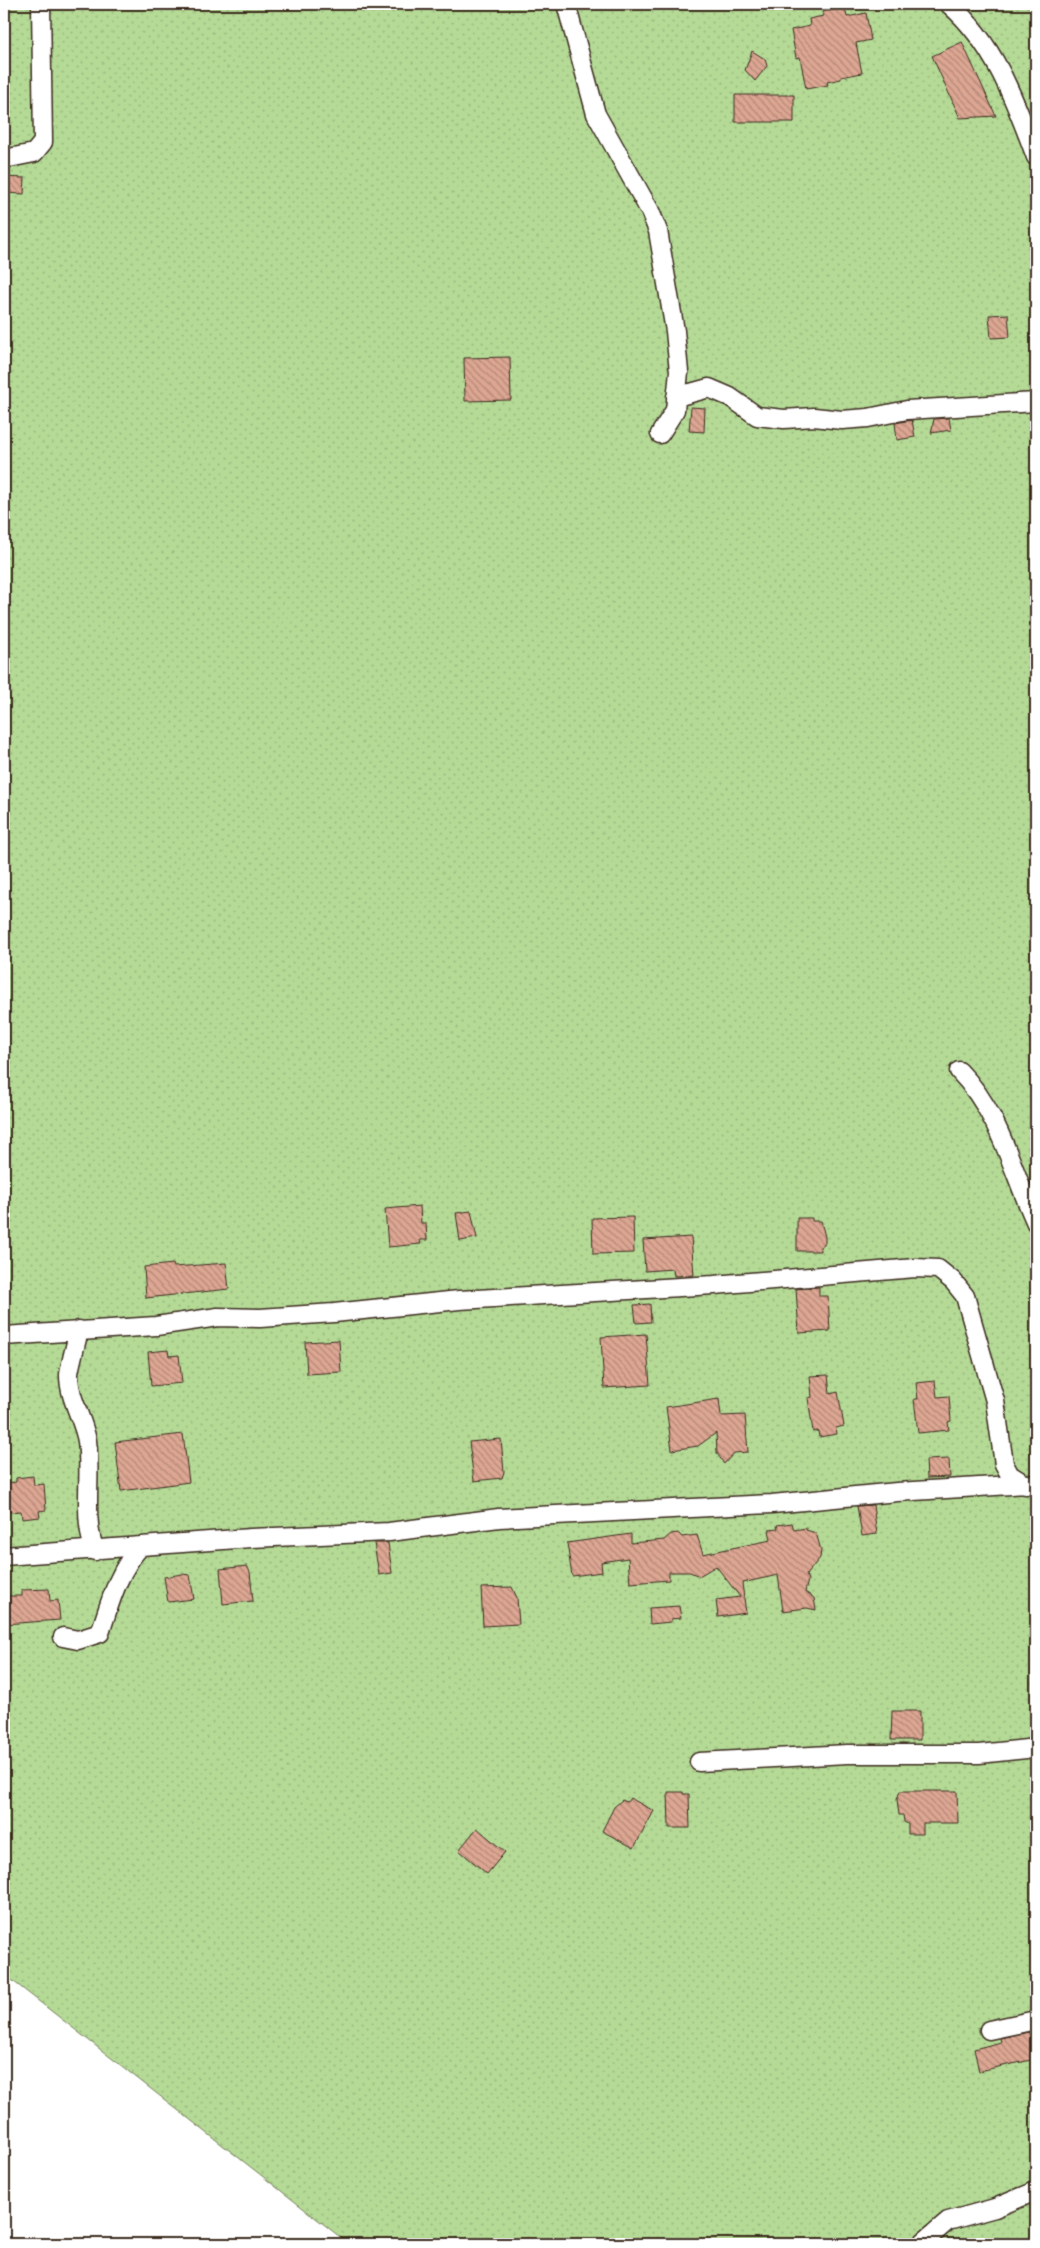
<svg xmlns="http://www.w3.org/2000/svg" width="1040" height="2248" font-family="'Playpen Sans',sans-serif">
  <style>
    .garden { fill: url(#garden-dots); stroke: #78825a }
    .building { fill: url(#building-back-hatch); stroke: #3b2a1e }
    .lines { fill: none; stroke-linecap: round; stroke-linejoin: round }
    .minor-casing { stroke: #3b2a1e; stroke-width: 21 }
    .minor { stroke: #fff; stroke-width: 18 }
  </style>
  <defs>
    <pattern id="garden-dots" width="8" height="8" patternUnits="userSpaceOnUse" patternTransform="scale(1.25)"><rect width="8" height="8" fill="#b4da96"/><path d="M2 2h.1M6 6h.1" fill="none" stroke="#9cbb81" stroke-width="1.8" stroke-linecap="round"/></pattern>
    <pattern id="building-back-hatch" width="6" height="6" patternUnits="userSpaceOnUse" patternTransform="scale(1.25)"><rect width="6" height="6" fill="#dca692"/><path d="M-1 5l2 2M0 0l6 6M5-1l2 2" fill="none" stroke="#b48777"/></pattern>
  </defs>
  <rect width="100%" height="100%" fill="#fff"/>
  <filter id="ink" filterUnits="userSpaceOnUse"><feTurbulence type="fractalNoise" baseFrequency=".02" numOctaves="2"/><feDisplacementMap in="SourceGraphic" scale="10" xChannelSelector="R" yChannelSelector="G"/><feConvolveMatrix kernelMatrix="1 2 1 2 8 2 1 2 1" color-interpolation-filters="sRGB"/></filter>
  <g filter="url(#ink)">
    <!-- garden -->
    <path class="garden" d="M4 4H1036V2244H349L4 1974Z"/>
    <!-- building -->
    <path class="building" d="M845 8 847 17 866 13 871 40 856 43 862 73 841 77V79L827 82 828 85 806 89 800 57 796 58 791 30 810 26 809 19 823 16 822 12Z
      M962 42 996 116 960 118 932 56Z
      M752 51 765 59 767 66 755 81 745 70Z
      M735 95H794V122H735Z
      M4 177 25 178 24 194 4 193Z
      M1008 314 1010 337 991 338 989 315Z
      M510 357 511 400 465 401 464 358Z
      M691 407 705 408 704 432 689 431Z
      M949 418 951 430 931 433 934 419Z
      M912 420 915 437 897 440 895 423Z
      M420 1206 421 1223H426L427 1240H420L421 1244 388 1247 385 1209Z
      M471 1211 477 1238 460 1241 456 1213Z
      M633 1217 634 1253 593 1254 592 1218Z
      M797 1218H812V1221H821L825 1237V1243L820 1247V1251H797Z
      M691 1237 694 1275 674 1276 673 1269 645 1271 643 1240Z
      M226 1263 229 1289 146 1298 144 1267 173 1264 174 1267Z
      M819 1287V1296H828L830 1331 799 1333 796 1289Z
      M650 1304 651 1322 636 1323 634 1305Z
      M646 1334 650 1385 604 1388 601 1337Z
      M339 1340 341 1372 307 1374 305 1342Z
      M168 1350 169 1356 179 1355 182 1383 151 1386 148 1352Z
      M828 1375 830 1394 838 1392 844 1426 836 1428 837 1434 819 1437 818 1431 813 1432 808 1398 812 1397 810 1376Z
      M935 1381 937 1397 949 1396 951 1421 948 1422 949 1430 918 1433 914 1399H918L916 1383Z
      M719 1399 721 1416 745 1415 748 1452 734 1453 724 1464 717 1453 716 1433 698 1446 672 1450 666 1407Z
      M183 1434 189 1482 121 1491 115 1442Z
      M501 1439 504 1472 502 1478 474 1481 469 1442Z
      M949 1459 950 1477 927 1478 926 1460Z
      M33 1476 34 1485 44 1484 46 1510 39 1511 40 1517 22 1519 21 1511 9 1512 6 1483 16 1482V1478Z
      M873 1505 877 1534 862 1536 857 1506Z
      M792 1523 794 1530 806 1528V1530L816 1533 821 1550 820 1558 806 1575 808 1580 805 1592 814 1598 816 1610 807 1608 783 1611 778 1575 742 1583 746 1613 718 1617 716 1600 740 1597 716 1566 699 1576 690 1572H669V1580L630 1583 628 1558 601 1562 602 1572 572 1576 567 1543 631 1534V1543L664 1540 671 1534 678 1533 682 1537 697 1535 703 1554 771 1540 769 1530 778 1529 777 1525Z
      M374 1543H388L392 1573 379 1575Z
      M247 1566 250 1572 253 1601 223 1604 220 1569Z
      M182 1574 190 1575 194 1599 168 1602 164 1577Z
      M512 1587 517 1598 519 1624 483 1626 481 1588Z
      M49 1589 50 1601 58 1600 60 1620 4 1624V1596H22V1590Z
      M679 1606 681 1618 671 1619V1622L650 1624 649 1608Z
      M892 1711H920V1740H891Z
      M900 1791H957L958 1823H923V1834H908V1824L904 1822 903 1815H899L897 1799Z
      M668 1792H683V1794H689L690 1828H669Z
      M630 1798 654 1811 634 1848 602 1831 614 1807 622 1800 627 1802Z
      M477 1828 505 1852 487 1874 459 1850Z
      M1029 2032 1030 2035 1036 2034V2059L979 2071 974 2049 1001 2042 1000 2038Z"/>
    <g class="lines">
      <defs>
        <path id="minor" d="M566 4 596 114 650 211 658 231 675 331 679 372 675 410 660 434
          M949 4C995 44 1015 101 1036 157
          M4 159 34 153 43 142 41 4
          M676 397 709 388 730 397 757 416 784 419 814 417 842 420 868 418 907 410 1036 402
          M959 1071C1000 1113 1012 1171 1036 1223
          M79 1330C77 1340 69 1368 69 1375 69 1399 83 1418 87 1441 92 1477 82 1517 95 1551
          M4 1336 156 1326 218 1317 260 1318 334 1313 459 1300 714 1285 915 1268 938 1269 953 1281 965 1296 995 1401 1004 1464 1010 1475 1026 1485
          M4 1556 251 1538 389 1532 499 1518 772 1504 897 1492 1028 1484
          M63 1637 78 1640 100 1633C110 1603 118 1571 140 1547
          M699 1762 847 1754H979L1036 1748
          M989 2030 1036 2020
          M921 2244 948 2221 995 2208 1036 2191"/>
      </defs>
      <!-- minor casing -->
      <use href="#minor" class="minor-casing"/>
      <!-- minor -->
      <use href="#minor" class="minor"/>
    </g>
  </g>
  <!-- margin -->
  <rect width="1040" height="2248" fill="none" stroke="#fff" stroke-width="20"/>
  <rect x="10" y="10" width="1020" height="2228" fill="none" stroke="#3b2a1e" stroke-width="2" filter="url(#ink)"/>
</svg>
